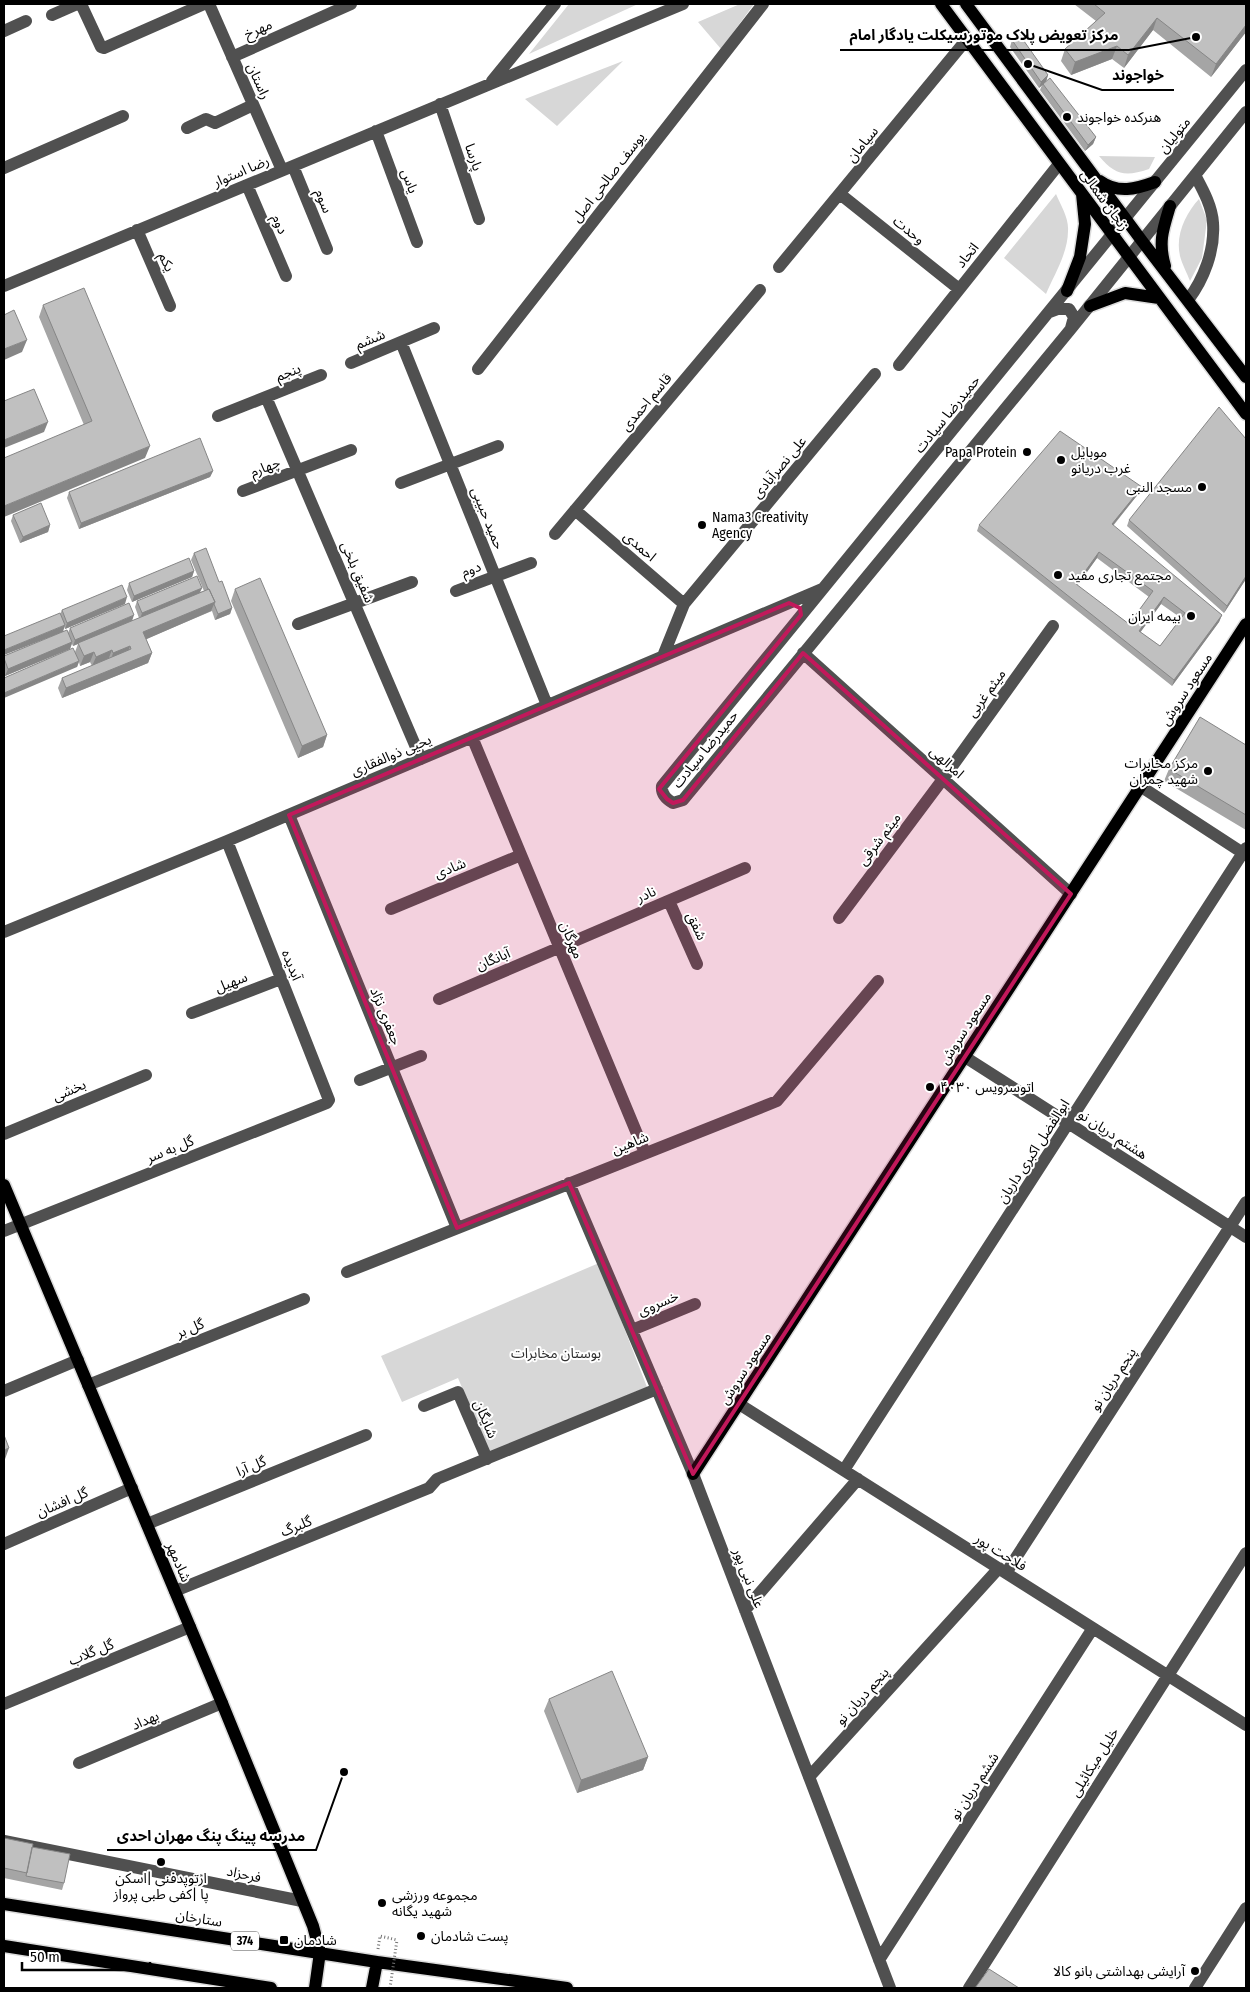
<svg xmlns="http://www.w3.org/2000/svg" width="1250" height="1992" font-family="'Fira Sans Condensed','Noto Sans Arabic',sans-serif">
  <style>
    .green { fill: #d7d7d7 }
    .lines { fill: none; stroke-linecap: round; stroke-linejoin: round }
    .major-casing { stroke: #dbdbdb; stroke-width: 15 }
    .path { stroke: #727272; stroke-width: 3; stroke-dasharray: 1 2.5; stroke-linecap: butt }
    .minor { stroke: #505050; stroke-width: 12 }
    .major { stroke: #000; stroke-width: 12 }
    .path-bridge { stroke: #727272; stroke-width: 3; stroke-dasharray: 1 2.5; stroke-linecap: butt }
    .wall { fill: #a5a5a5; fill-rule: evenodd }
    .shaded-wall { fill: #868686 }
    .building { fill: #c0c0c0; stroke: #868686; fill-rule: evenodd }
    .marked { fill: #c2185b; fill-opacity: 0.2; stroke: #c2185b; stroke-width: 4; stroke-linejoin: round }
    .poi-dot { fill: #000; stroke: #fff; stroke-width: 2 }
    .labels { text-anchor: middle; stroke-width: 4; stroke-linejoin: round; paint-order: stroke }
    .shield { fill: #fff; stroke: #4c4c4c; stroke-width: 1 }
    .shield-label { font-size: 12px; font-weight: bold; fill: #000 }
    .street-label { font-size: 14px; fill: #000; stroke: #fff }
    .poi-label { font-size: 14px; fill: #000; stroke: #fff; text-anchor: start }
    .park-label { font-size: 14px; fill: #2e2e2e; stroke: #fff }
    .leader { fill: none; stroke: #000; stroke-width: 2 }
    .callout-dot { fill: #000; stroke: #fff; stroke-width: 2 }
    .callout-label { font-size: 15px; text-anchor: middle; font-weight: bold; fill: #000; stroke: #fff; stroke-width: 4; stroke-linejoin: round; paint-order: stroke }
  </style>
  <rect width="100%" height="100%" fill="#fff"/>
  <!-- green -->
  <path class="green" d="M569 4H638L529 54Z
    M740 4H754L721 49 698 22Z
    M623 61 557 126 525 99Z
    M1099 156 1155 157 1149 169C1125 177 1115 175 1099 156Z
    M1056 194C1061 206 1069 218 1068 231 1068 253 1054 275 1046 294L1004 258Z
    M1199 199 1207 220 1202 258 1190 281C1187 273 1182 264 1180 256 1175 235 1186 213 1199 199Z
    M599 1263 647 1387 489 1453 458 1378 402 1402 381 1356Z"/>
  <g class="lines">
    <defs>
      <path id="major" d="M941 4 1246 414
        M966 4 1142 241 1246 377
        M1100 181C1118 194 1136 189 1155 182
        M1165 266C1158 242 1163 229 1170 206
        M1067 291 1080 257 1085 224 1082 194
        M1090 306 1125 293 1159 298
        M4 1185 222 1703 313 1926 320 1952 315 1988
        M693 1474 1246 624
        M4 1904 377 1962 567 1988
        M4 1946 271 1988
        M372 1988 377 1962"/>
    </defs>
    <!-- major casing -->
    <use href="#major" class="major-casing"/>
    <!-- path -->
    <path class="path" d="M378 1949 380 1936 397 1940"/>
    <!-- minor -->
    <path class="minor" d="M81 4 101 47 104 48 204 4
      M209 4 282 170
      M52 15 77 4
      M4 31 26 21
      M232 57 351 4
      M1246 70 662 786C661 794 666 799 673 803L683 800 1070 330 1246 112
      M492 81 555 4
      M440 104 479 219
      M187 128 206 119 215 123 253 105
      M376 131 417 242
      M293 166 327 249
      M4 168 123 116
      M247 185 286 276
      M840 194 959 289
      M137 230 170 306
      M779 267 967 39
      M4 286 683 4
      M1188 300C1204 279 1215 250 1213 223 1212 206 1203 190 1195 175
      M1050 312 1058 309H1069L1074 317 1071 328
      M401 342 547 705
      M351 363 434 328
      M899 365 1059 164
      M478 369 763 4
      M266 397 421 759
      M218 416 321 375
      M401 483 498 446
      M243 491 351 450
      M575 510 684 604
      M555 534 760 290
      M456 591 531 563
      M298 624 412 582
      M803 653 1071 894
      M663 656 684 604 875 374
      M472 737 645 1153
      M1140 786 1246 855
      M289 815 457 1228
      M669 901 697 964
      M391 909 521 855
      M839 918 943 779 1053 626
      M4 932 227 841 822 589
      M439 999 745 868
      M192 1013 281 979
      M965 1057 1246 1237
      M360 1080 421 1056
      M4 1134 146 1075
      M569 1183 693 1474 890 1988
      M4 1231 327 1103 329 1100 227 841
      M347 1272 777 1101 878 981
      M632 1330 695 1304
      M88 1385 304 1299
      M4 1391 78 1360
      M739 1404 1246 1725
      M424 1406 458 1392 487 1459
      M844 1470 1246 848
      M147 1524 366 1435
      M4 1544 132 1488
      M1006 1573 1246 1202
      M175 1591 429 1488 437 1479 657 1389
      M745 1610 858 1479
      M4 1704 190 1627
      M79 1763 222 1703
      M809 1777 999 1568
      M4 1841 302 1901
      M879 1960 1093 1628
      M969 1988 1246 1553
      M1195 1988 1246 1908"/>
    <!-- major -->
    <use href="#major" class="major"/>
    <!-- path-bridge -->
    <path class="path-bridge" d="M390 1988 397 1940"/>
  </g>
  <!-- wall -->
  <path class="wall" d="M1074 4H1246V32L1211 77 1153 30 1124 68 1112 59 1071 75 1061 61 1065 49 1096 21Z
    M1012 40 1048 75 1046 81 1096 137 1093 144 1085 151 1040 90 1042 85 1039 88 1010 47Z
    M43 305 145 458 84 425 39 317Z
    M213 471 210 477 79 529 67 498 69 492Z
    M1142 487 1139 493 1113 526 1222 615 1219 622 1172 686 977 531 979 525ZM1097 558 1149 597 1129 624 1077 586ZM1161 604 1181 618 1160 646 1140 632Z
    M13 515 50 525 48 532 20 543 11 521Z
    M1129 520 1246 579 1224 613 1127 526Z
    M194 553 219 582 232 608 230 614 215 620 212 611 146 639 152 653 148 663 62 698 58 688 62 678 92 666 90 662 80 666 79 662 77 667 75 652 78 644 73 646 72 644 70 649 5 676 4 671V656L68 633 70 628 132 621 139 618 135 607 137 601 202 588 200 592 204 591 191 560Z
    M194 571 192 577 132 602 127 590 129 583Z
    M235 589 327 735 323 747 298 758 231 601Z
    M125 604 65 629 60 614 62 610Z
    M1246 745V830L1164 781 1169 769Z
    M549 1699 648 1757 643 1770 577 1793 544 1711Z
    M4 1838 32 1847 64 1883 62 1890 4 1878Z"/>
  <!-- shaded-wall -->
  <path class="shaded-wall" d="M1157 18 1153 30 1124 68 1128 55Z
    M1246 25V32L1211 77 1216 64Z
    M1117 46 1112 59 1071 75 1075 62Z
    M1048 75 1046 82 1039 88 1041 82Z
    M1096 137 1093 144 1085 151 1088 145Z
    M27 340 22 352 4 360V349Z
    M48 422 44 432 4 448V440Z
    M150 446 145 458 4 517V506Z
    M213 471 210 477 79 529 81 523Z
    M1142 487 1139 493 1109 530 1112 524Z
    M50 525 48 532 20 543 23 537Z
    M1099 552 1097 558 1073 591 1076 584Z
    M194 571 192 577 132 602 134 596Z
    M1246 576V579L1224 613 1227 606Z
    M202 588 199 594 140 619 142 613Z
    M127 597 125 604 65 629 67 623Z
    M1164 597 1161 604 1137 637 1139 631Z
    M215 602 211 611 140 642 143 632Z
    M232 608 230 614 215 620 218 614Z
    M134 615 132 621 73 646 75 640Z
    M1222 615 1219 622 1172 686 1174 680Z
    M65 625 63 632 4 655V650Z
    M72 642 70 649 5 676 8 669Z
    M130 646 127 656 110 663 113 653Z
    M112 650 108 660 92 666 96 657Z
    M94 652 90 662 80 666 84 656Z
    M152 653 148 663 62 698 66 688Z
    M79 661 77 667 4 698V693Z
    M327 735 323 747 298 758 302 746Z
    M9 1448 4 1462V1450Z
    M648 1757 643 1770 577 1793 581 1780Z"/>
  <!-- building -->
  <path class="building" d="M1094 4H1246V25L1216 64 1157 18 1128 55 1117 46 1075 62 1065 49 1105 13Z
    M1019 34 1048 75 1041 82 1012 40Z
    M1050 78 1096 137 1088 145 1043 84Z
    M84 288 150 446 4 506V458L92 421 43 305Z
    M14 310 27 340 4 349V315Z
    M34 389 48 422 4 440V401Z
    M1219 407 1246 439V576L1227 606 1129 520Z
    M1060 431 1142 487 1112 524 1222 615 1174 680 979 525ZM1099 552 1153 591 1129 624 1076 584ZM1164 597 1185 613 1160 646 1139 631Z
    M200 438 213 471 81 523 69 492Z
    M41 503 50 525 23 537 13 515Z
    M206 548 219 582 222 581 232 608 218 614 214 604 215 602 209 589H208L194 553Z
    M189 558 194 571 134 596 129 583Z
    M197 576 202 588 142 613 137 601Z
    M260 578 327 735 302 746 235 589Z
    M122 585 127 597 67 623 62 610Z
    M209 589 215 602 143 632 152 653 66 688 62 678 131 649 130 646 113 653 112 650 96 657 94 652 84 656 78 643Z
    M129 603 134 615 75 640 70 628Z
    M60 613 65 625 4 650V636Z
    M67 630 72 642 8 669 4 658V656Z
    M73 648 79 661 4 693V678Z
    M1200 717 1246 745V815L1169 769Z
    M4 1435 9 1448 4 1450Z
    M612 1671 648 1757 581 1780 549 1699Z
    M4 1838 33 1844 27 1873 4 1868Z
    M32 1847 70 1854 64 1883 26 1876Z
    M989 1969 1019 1988H975Z"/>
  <!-- marked area -->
  <path class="marked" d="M789 603 800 608 801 615 659 789 667 799 673 803 683 800 803 653 1071 894 693 1474 569 1183 457 1228 289 815Z"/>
  <!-- markers -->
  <g class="poi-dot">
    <circle cx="1067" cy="117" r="5"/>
    <circle cx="1027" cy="452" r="5"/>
    <circle cx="1061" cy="460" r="5"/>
    <circle cx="1202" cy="487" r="5"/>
    <circle cx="702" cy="525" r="5"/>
    <circle cx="1058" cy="575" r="5"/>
    <circle cx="1191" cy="616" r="5"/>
    <circle cx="1208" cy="771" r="5"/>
    <circle cx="930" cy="1087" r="5"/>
    <circle cx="161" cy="1862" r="5"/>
    <circle cx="382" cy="1903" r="5"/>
    <circle cx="421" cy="1936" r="5"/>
    <rect x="279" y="1935" width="10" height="10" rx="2.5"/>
    <circle cx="1195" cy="1971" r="5"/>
  </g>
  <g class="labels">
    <!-- shield labels -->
    <rect class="shield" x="231" y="1931.5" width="28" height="19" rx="4"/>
    <g class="shield-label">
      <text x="245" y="1945">374</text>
    </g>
    <!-- street labels -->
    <g class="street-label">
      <text transform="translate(258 29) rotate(-24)" y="5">مهرخ</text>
      <text transform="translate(259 81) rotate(66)" y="5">راستان</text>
      <text transform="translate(1174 135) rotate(-51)" y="5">متولیان</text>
      <text transform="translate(862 144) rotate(-51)" y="5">سیامان</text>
      <text transform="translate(474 157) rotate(71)" y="5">پارسا</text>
      <text transform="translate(241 171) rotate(-23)" y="5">رضا استوار</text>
      <text transform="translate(608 177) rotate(-52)" y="5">یوسف صالحی اصل</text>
      <text transform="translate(410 181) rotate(70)" y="5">یاس</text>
      <text transform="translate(1105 200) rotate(54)" y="5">زنجان شمالی</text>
      <text transform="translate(324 201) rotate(68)" y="5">سوم</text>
      <text transform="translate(280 224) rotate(67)" y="5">دوم</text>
      <text transform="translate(909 230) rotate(39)" y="5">وحدت</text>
      <text transform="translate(967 255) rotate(-51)" y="5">اتحاد</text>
      <text transform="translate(167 262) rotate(66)" y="5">یکم</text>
      <text transform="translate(370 339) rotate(-23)" y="5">ششم</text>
      <text transform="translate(288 372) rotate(-22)" y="5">پنجم</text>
      <text transform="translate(646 402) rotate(-50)" y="5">قاسم احمدی</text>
      <text transform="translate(947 414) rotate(-51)" y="5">حمیدرضا سیادت</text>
      <text transform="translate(265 467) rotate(-21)" y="5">چهارم</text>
      <text transform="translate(779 467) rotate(-50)" y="5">علی نصرآبادی</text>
      <text transform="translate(488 518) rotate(68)" y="5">حمید حبیبی</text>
      <text transform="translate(640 546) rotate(41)" y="5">احمدی</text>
      <text transform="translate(471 569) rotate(-20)" y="5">دوم</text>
      <text transform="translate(358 572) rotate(67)" y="5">شفیق بلخی</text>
      <text transform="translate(1186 689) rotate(-57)" y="5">مسعود سروش</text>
      <text transform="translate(986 693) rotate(-54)" y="5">میثم غربی</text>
      <text transform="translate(705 749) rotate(-51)" y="5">حمیدرضا سیادت</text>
      <text transform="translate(391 755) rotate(-23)" y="5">یحیی ذوالفقاری</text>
      <text transform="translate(947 762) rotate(42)" y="5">امرالهی</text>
      <text transform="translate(879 839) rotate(-53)" y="5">میثم شرقی</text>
      <text transform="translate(450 868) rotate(-22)" y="5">شادی</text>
      <text transform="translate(646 894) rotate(-23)" y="5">نادر</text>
      <text transform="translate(697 926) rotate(66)" y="5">شفق</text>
      <text transform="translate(572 940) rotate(67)" y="5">مهرگان</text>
      <text transform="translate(493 959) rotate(-23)" y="5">آبانگان</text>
      <text transform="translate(292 965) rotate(68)" y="5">آبدیده</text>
      <text transform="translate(231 982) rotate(-21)" y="5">سهیل</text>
      <text transform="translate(386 1016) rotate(68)" y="5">جعفری نژاد</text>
      <text transform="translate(965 1028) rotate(-57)" y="5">مسعود سروش</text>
      <text transform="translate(69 1090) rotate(-23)" y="5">بخشی</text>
      <text transform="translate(1113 1134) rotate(33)" y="5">هشتم دریان‌ نو</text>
      <text transform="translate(630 1143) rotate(-22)" y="5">شاهین</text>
      <text transform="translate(170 1149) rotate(-22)" y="5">گل به سر</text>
      <text transform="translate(1033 1151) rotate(-57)" y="5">ابوالفضل اکبری داریان</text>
      <text transform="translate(658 1303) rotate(-23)" y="5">خسروی</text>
      <text transform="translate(190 1328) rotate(-22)" y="5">گل بر</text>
      <text transform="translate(745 1368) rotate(-57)" y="5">مسعود سروش</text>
      <text transform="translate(1113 1379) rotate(-57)" y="5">پنجم دریان‌ نو</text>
      <text transform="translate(486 1419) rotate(67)" y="5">شایگان</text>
      <text transform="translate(251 1466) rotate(-22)" y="5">گل آرا</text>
      <text transform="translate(62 1502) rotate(-23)" y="5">گل افشان</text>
      <text transform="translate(296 1526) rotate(-22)" y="5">گلبرگ</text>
      <text transform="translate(1001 1552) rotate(32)" y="5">فلاحت پور</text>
      <text transform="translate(179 1562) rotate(67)" y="5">شادمهر</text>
      <text transform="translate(749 1578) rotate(69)" y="5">علی نبی پور</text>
      <text transform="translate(91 1652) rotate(-22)" y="5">گل گلاب</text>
      <text transform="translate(862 1696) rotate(-48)" y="5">پنجم دریان‌ نو</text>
      <text transform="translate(145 1720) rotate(-23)" y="5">بهداد</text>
      <text transform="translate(1094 1762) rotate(-58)" y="5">خلیل میکائیلی</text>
      <text transform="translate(974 1786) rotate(-57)" y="5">ششم دریان نو</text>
      <text transform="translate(244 1874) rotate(12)" y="5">فرحزاد</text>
      <text transform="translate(199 1918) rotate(9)" y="5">ستارخان</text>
    </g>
    <!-- poi labels -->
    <g class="poi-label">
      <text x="1077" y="122">هنرکده خواجوند</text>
      <text x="1017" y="457" text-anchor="end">Papa Protein</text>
      <text x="1071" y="457">موبایل<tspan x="1071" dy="16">غرب دریانو</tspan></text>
      <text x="1192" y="492" text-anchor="end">مسجد النبی</text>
      <text x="712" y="522">Nama3 Creativity<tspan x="712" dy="16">Agency</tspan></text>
      <text x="1068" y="580">مجتمع تجاری مفید</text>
      <text x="1181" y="621" text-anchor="end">بیمه ایران</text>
      <text x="1198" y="768" text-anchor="end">مرکز مخابرات<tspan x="1198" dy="16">شهید چمران</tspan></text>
      <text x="940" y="1092">اتوسرویس ۴۰۳۰</text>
      <text x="161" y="1883" text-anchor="middle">ارتوپدفنی |اسکن<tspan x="161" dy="16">پا |کفی طبی پرواز</tspan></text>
      <text x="392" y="1900">مجموعه ورزشی<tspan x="392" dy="16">شهید یگانه</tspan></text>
      <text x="431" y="1941">پست شادمان</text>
      <text x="294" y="1945">شادمان</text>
      <text x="1185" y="1976" text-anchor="end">آرایشی بهداشتی بانو کالا</text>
    </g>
    <!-- park labels -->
    <g class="park-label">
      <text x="556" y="1358">بوستان مخابرات</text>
    </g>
  </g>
  <!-- callouts -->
  <path class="leader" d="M1196 37L1129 50H840M1028 64L1102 90H1174M344 1772L316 1850H107"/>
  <g class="callout-dot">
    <circle cx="1196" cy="37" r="5"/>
    <circle cx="1028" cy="64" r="5"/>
    <circle cx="344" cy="1772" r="5"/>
  </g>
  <g class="callout-label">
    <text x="984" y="40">مرکز تعویض پلاک موتورسیکلت یادگار امام</text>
    <text x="1138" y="80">خواجوند</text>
    <text x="211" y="1841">مدرسه پینگ پنگ مهران احدی</text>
  </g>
  <!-- border -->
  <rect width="1250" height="1992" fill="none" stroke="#000000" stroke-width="10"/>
  <!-- scale -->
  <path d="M22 1962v8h128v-8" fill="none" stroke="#000000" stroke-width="2.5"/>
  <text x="30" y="1962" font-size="15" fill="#000000" stroke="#ffffff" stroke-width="4" paint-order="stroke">50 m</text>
</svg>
